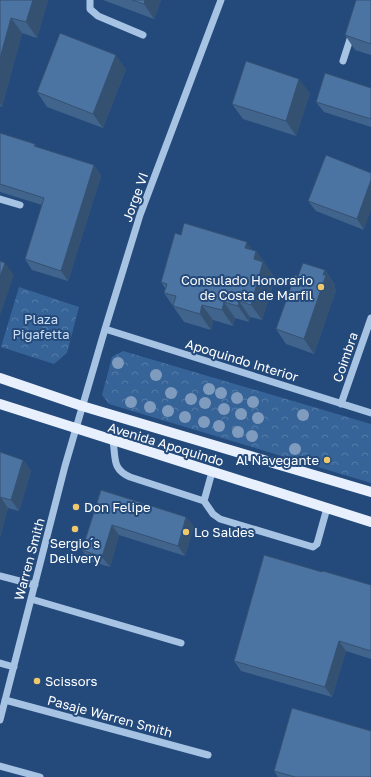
<svg xmlns="http://www.w3.org/2000/svg" width="371" height="777" font-family="'Golos Text',sans-serif">
  <style>
    .park { fill: url(#park-crowns) }
    .lines { fill: none; stroke-linecap: round; stroke-linejoin: round }
    .minor { stroke: #a7c3e4; stroke-width: 7 }
    .major { stroke: #e7f0fc; stroke-width: 10 }
    .tree { fill: #7f9bbe }
    .wall { fill: #41648c }
    .shaded-wall { fill: #355172 }
    .building { fill: #4c74a3; stroke: #355172 }
    .poi-dot { fill: #efc86b; stroke: #244a7b; stroke-width: 1.5 }
    .labels { text-anchor: middle; stroke-width: 4; stroke-linejoin: round; paint-order: stroke }
    .street-label { font-size: 13px; fill: #fff; stroke: #244a7b }
    .poi-label { font-size: 13px; fill: #fff; stroke: #244a7b; text-anchor: start }
    .park-label { font-size: 13px; fill: #caddf4; stroke: #244a7b }
  </style>
  <defs>
    <pattern id="park-crowns" width="20" height="18" patternUnits="userSpaceOnUse"><rect width="20" height="18" fill="#376498"/><path d="M2 6a3 3 0 1 1 6 0M12 15a3 3 0 1 1 6 0" fill="none" stroke="#557ba7"/></pattern>
  </defs>
  <rect width="100%" height="100%" fill="#244a7b"/>
  <!-- park -->
  <path class="park" d="M19 287 79 307 67 353 54 364 1 347Z
    M123 351 371 424V483L109 404 102 395 112 357Z"/>
  <g class="lines">
    <!-- minor -->
    <path class="minor" d="M90 0V9L98 16 143 35
      M343 61 352 33
      M0 199 20 205
      M105 329 371 413
      M341 404 371 318
      M113 441C116 459 112 469 130 477L204 501 213 514 220 519 313 547 317 544 327 508
      M204 501 212 472
      M0 576 35 585
      M31 599 181 643
      M0 663 14 667
      M5 700 208 755
      M0 720 65 466 105 329 140 215 221 0
      M0 766 40 777"/>
    <!-- major -->
    <path class="major" d="M0 378 82 406 371 492
      M0 404 371 522"/>
  </g>
  <!-- trees -->
  <g class="tree">
    <circle cx="118" cy="363" r="6"/>
    <circle cx="156" cy="375" r="6"/>
    <circle cx="209" cy="389" r="6"/>
    <circle cx="171" cy="393" r="6"/>
    <circle cx="221" cy="393" r="6"/>
    <circle cx="237" cy="398" r="6"/>
    <circle cx="191" cy="399" r="6"/>
    <circle cx="131" cy="402" r="6"/>
    <circle cx="253" cy="402" r="6"/>
    <circle cx="205" cy="403" r="6"/>
    <circle cx="150" cy="407" r="6"/>
    <circle cx="224" cy="409" r="6"/>
    <circle cx="168" cy="411" r="6"/>
    <circle cx="241" cy="414" r="6"/>
    <circle cx="303" cy="415" r="6"/>
    <circle cx="185" cy="417" r="6"/>
    <circle cx="258" cy="418" r="6"/>
    <circle cx="204" cy="422" r="6"/>
    <circle cx="219" cy="426" r="6"/>
    <circle cx="238" cy="432" r="6"/>
    <circle cx="252" cy="436" r="6"/>
    <circle cx="295" cy="449" r="6"/>
  </g>
  <!-- wall -->
  <path class="wall" d="M0 0H48L37 38 22 33 2 107 0 106Z
    M103 0H161L154 19Z
    M371 0V55L355 50 345 35Z
    M126 69 103 128 47 107 37 92Z
    M371 88V127L324 112 316 102Z
    M310 93 296 136 243 119 232 104Z
    M0 133 35 144 36 147 94 165 101 176 68 281 32 270 25 259 42 205 0 192Z
    M326 155 364 230 316 211 308 201Z
    M181 235 256 251 275 278 262 320 250 317 249 322 235 318 233 326 213 320 211 330 184 322 164 293 165 288 161 282Z
    M325 270 335 285 334 287 336 290 314 354 286 344 276 329Z
    M0 452 23 460 31 471 19 511 8 508 0 537Z
    M101 490 186 517 194 527 185 556 119 535 110 567 89 561 82 550Z
    M322 572 371 585V659L346 651 332 697 241 671 234 661Z
    M274 771 371 777H278Z"/>
  <!-- shaded-wall -->
  <path class="shaded-wall" d="M33 0H48L37 38 26 22Z
    M145 0H161L154 19 144 4Z
    M11 18 22 33 2 107 0 104V58Z
    M116 55 126 69 103 128 93 114Z
    M299 79 310 93 296 136 286 121Z
    M94 165 101 176 68 281 61 271Z
    M371 180V210L364 230 357 219Z
    M247 242 255 254 256 251 275 278 262 320 251 305 245 248Z
    M5 263 14 275 0 316V277Z
    M325 270 335 285 334 287 336 290 314 354 304 339Z
    M239 301 250 317 249 322 238 306Z
    M224 302 235 318 233 326 222 310Z
    M202 305 213 320 211 330 200 314Z
    M23 460 31 471 19 511 11 500Z
    M0 496 8 508 0 537Z
    M186 517 194 527 185 556 178 546Z
    M112 525 119 535 110 567 102 557Z
    M339 641 346 651 332 697 325 687Z"/>
  <!-- building -->
  <path class="building" d="M0 0H33L26 22 11 18 0 58Z
    M132 0H145L144 4Z
    M356 0H371V44L345 35Z
    M60 33 116 55 93 114 37 92Z
    M246 61 299 79 286 121 232 104Z
    M325 73 371 88V119L316 102Z
    M0 133 35 144 34 146 94 165 61 271 25 259 44 198 0 184Z
    M326 155 371 173V180L357 219 308 201Z
    M184 223 247 242 245 248 256 251 254 259 263 262 251 305 239 301 238 306 224 302 222 310 202 305 200 314 173 306 176 296 164 293 167 284 161 282 175 233 181 235Z
    M0 261 5 263 0 277Z
    M303 263 325 270 323 275H326L304 339 276 329 295 275 298 276Z
    M0 452 23 460 11 500 0 497Z
    M101 490 186 517 178 546 112 525 102 557 82 550Z
    M264 555 322 572 323 571 371 585V651L339 641 325 687 234 661Z
    M292 708 371 731V777H295L274 771Z"/>
  <!-- markers -->
  <g class="poi-dot">
    <circle cx="321" cy="287" r="4"/>
    <circle cx="327" cy="460" r="4"/>
    <circle cx="76" cy="507" r="4"/>
    <circle cx="75" cy="529" r="4"/>
    <circle cx="186" cy="532" r="4"/>
    <circle cx="37" cy="681" r="4"/>
  </g>
  <g class="labels">
    <!-- street labels -->
    <g class="street-label">
      <text transform="translate(135 197) rotate(-70)" y="5">Jorge VI</text>
      <text transform="translate(345 357) rotate(-71)" y="5">Coimbra</text>
      <text transform="translate(242 360) rotate(17)" y="5">Apoquindo Interior</text>
      <text transform="translate(166 444) rotate(17)" y="5">Avenida Apoquindo</text>
      <text transform="translate(29 559) rotate(-75)" y="5">Warren Smith</text>
      <text transform="translate(110 716) rotate(15)" y="5">Pasaje Warren Smith</text>
    </g>
    <!-- poi labels -->
    <g class="poi-label">
      <text x="313" y="285" text-anchor="end">Consulado Honorario<tspan x="313" dy="15">de Costa de Marfil</tspan></text>
      <text x="319" y="465" text-anchor="end">Al Navegante</text>
      <text x="84" y="512">Don Felipe</text>
      <text x="194" y="537">Lo Saldes</text>
      <text x="75" y="548" text-anchor="middle">Sergio´s<tspan x="75" dy="15">Delivery</tspan></text>
      <text x="45" y="686">Scissors</text>
    </g>
    <!-- park labels -->
    <g class="park-label">
      <text x="41" y="324">Plaza<tspan x="41" dy="15">Pigafetta</tspan></text>
    </g>
  </g>
</svg>
